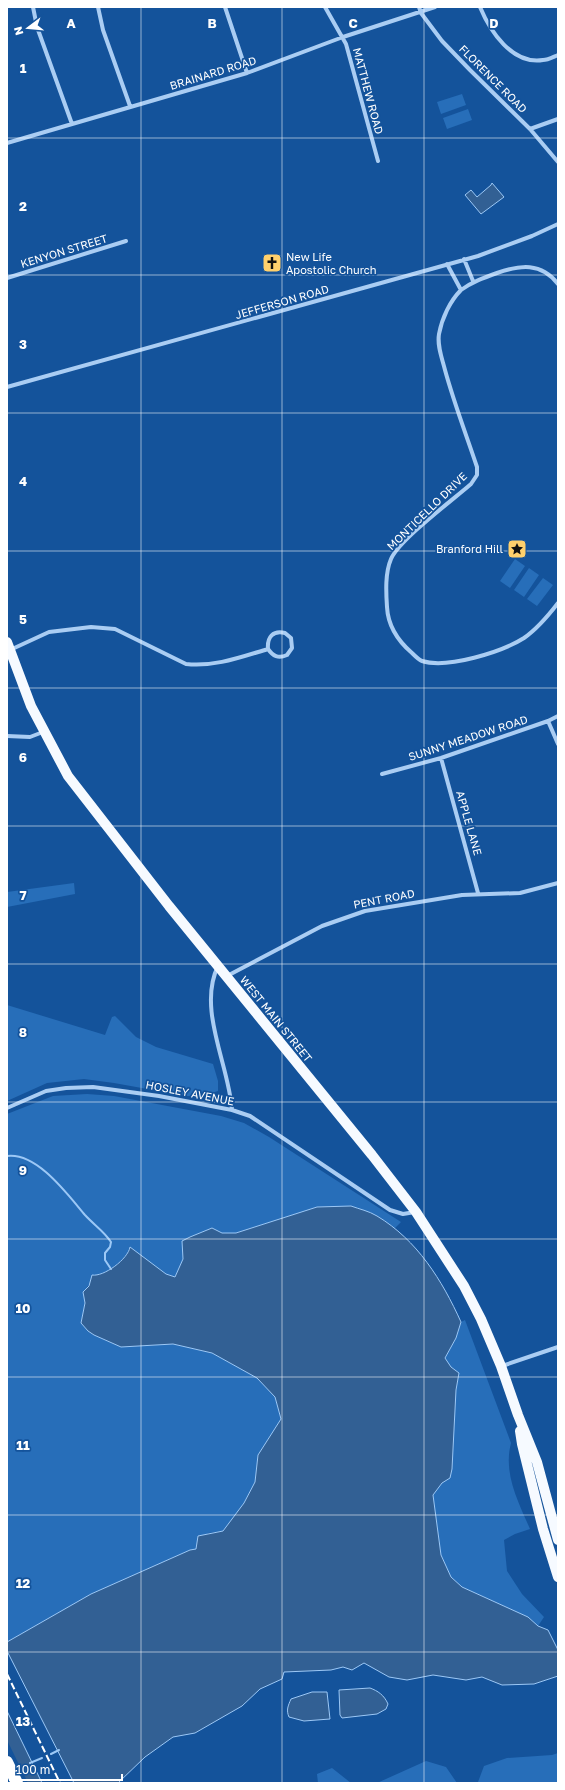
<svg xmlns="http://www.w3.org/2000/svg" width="565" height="1790" font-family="'Golos Text',sans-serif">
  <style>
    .green { fill: #276eb9 }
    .water { fill: #326094; stroke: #9cc8f6 }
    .pier { fill: #14539b }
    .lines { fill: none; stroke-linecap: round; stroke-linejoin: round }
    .stream { stroke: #9cc8f6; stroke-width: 2 }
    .street { stroke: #aacdf3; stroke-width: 4 }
    .primary { stroke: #f6faff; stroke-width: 10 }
    .highway { stroke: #fff; stroke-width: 12 }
    .rail { stroke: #fff; stroke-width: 2; stroke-dasharray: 7 3; stroke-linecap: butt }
    .grid { fill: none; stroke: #fff; stroke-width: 1; stroke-opacity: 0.55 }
    .labels { text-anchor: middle; stroke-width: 3.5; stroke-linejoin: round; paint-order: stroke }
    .street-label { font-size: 11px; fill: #fff; stroke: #14539b }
    .poi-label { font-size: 11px; fill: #fff; stroke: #14539b; text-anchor: start }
    .grid-label { font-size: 13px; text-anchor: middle; font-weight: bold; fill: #fff; stroke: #14539b; stroke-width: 3.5; stroke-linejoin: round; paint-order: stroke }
  </style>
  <rect width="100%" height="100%" fill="#14539b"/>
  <!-- green -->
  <path class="green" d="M462 94 466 105 441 114 437 102Z
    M468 109 472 120 447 129 443 118Z
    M515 559 525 566 510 588 500 581Z
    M529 568 539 575 524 597 514 590Z
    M543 578 553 585 537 606 527 599Z
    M74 883 75 894 7 907V892Z
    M7 1005 105 1035 112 1017 115 1016 136 1037 156 1047 213 1064 218 1081V1091L201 1096H186L114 1083 84 1079 47 1083 7 1101Z
    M87 1094 114 1096 221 1116 244 1123 269 1137 401 1222 394 1229 376 1216 317 1207 236 1233H222L212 1228 190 1237 182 1242 183 1259 175 1277 166 1274 130 1247C127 1257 115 1267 106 1272 103 1274 97 1274 95 1277 90 1282 88 1287 83 1292L85 1303 81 1323 88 1331 94 1335 121 1347 173 1344 212 1353 257 1378 275 1397 281 1419 258 1455 255 1482 244 1503 223 1531 208 1533 196 1549 190 1550 91 1594 7 1642V1114L53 1096Z
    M465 1320 511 1443C503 1473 518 1501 530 1529L515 1534 504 1540 507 1571 522 1594 544 1617 538 1626 528 1617 462 1587 451 1577 441 1555 433 1495 452 1469 456 1390 459 1373 451 1367 445 1358 456 1338 461 1322Z
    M558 1753V1783H472L478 1782 484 1766 507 1758 552 1755Z
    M426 1761 446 1767 457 1783H377Z
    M332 1768 351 1783H318L317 1774Z"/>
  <!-- water -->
  <path class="water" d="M492 183 504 197 481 214 465 195 471 190 477 197 491 185Z
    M351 1206C359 1209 369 1211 377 1216 417 1240 442 1280 461 1322L456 1338 445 1358 451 1367 459 1373 456 1390 452 1469 450 1478 442 1483 433 1495 441 1555 451 1577 462 1587 528 1617 538 1626 548 1630 558 1650V1676L534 1684 502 1685 482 1677 466 1680 433 1675 407 1680 389 1677 364 1663 352 1670 343 1667 331 1670 284 1672 282 1679 260 1689 242 1706 195 1733 173 1737 145 1757 118 1783H74L7 1651V1642L91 1594 190 1550 196 1549 198 1536 223 1531 244 1503 255 1482 258 1455 281 1419 275 1397 257 1378 212 1353 173 1344 121 1347 94 1335 88 1331 81 1323 85 1303 83 1292 89 1286 92 1275C104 1277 128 1259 130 1247L166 1274 175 1277 183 1259 182 1241 190 1237 212 1228 222 1233H236L317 1207Z
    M370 1688C378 1691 384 1695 388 1704L386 1709 377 1714 342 1718 340 1715 339 1690Z
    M312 1692H327L330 1719 304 1721 289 1717C286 1710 288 1706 291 1699Z
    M7 1711 42 1783H7Z"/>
  <!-- pier -->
  <path class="pier" d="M7 1740 28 1783H7Z"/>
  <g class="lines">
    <!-- stream -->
    <path class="stream" d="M7 1156C37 1152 68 1195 85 1215 94 1225 104 1231 111 1242L110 1247 105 1253V1260L111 1269
      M51 1754 59 1750
      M30 1763 42 1758"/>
    <!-- street -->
    <path class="street" d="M33 7 37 27 72 124
      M98 7 103 30 130 106
      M225 7 247 73
      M325 7 346 44 378 161
      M419 7 421 13 442 41 470 70 530 129 558 162
      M480 7C490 31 512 65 543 60 548 60 553 57 558 55
      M530 129 558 119
      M7 143 247 73 343 37 435 7
      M464 259 473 281
      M447 264 461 290C450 301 442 318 439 334 437 346 442 358 445 370 454 403 466 434 477 467V475L471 484C454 499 399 540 391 559 385 573 386 592 387 607 388 626 398 641 412 653 415 656 419 660 422 661 447 669 502 652 524 638 537 629 548 616 558 603
      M7 278 126 241
      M461 290C472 282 483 278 497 273 520 265 541 262 558 284
      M7 387 478 256 532 236 558 224
      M10 650 49 632 91 627 115 629 186 664C215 667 241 657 268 649 267 637 273 630 285 633L291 638 292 648 287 655C278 659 273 656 268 649
      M548 721 558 744
      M7 736 30 737 43 732
      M441 758 478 893
      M382 774 441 758 548 721 558 716
      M218 966C197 1009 229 1065 232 1110
      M227 976 322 926 365 911 462 895 520 893 558 883
      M7 1108 46 1091 66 1088 93 1087 159 1096 232 1110 250 1116 390 1210 403 1214 415 1212
      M502 1366 558 1347"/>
    <!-- primary -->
    <path class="primary" d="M7 642 31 706 68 776 169 906 372 1155 416 1212 464 1286 481 1319 501 1366 518 1415 537 1462 558 1540
      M520 1431 522 1444 543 1529 558 1577"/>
    <!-- highway -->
    <path class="highway" d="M7 1762 17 1783"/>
    <!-- rail -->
    <path class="rail" d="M7 1674 60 1783"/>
  </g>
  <!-- grid -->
  <path class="grid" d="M141 7V1783M282 7V1783M424 7V1783M7 138H558M7 275H558M7 413H558M7 551H558M7 688H558M7 826H558M7 964H558M7 1102H558M7 1239H558M7 1377H558M7 1515H558M7 1652H558"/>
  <!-- icons -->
  <defs>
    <symbol id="church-square" viewBox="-11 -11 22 22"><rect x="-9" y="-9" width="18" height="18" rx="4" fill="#ffd06c" stroke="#14539b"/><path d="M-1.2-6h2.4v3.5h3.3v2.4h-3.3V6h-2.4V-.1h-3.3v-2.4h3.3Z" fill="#111"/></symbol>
    <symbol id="sight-square" viewBox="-11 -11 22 22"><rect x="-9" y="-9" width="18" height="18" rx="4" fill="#ffd06c" stroke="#14539b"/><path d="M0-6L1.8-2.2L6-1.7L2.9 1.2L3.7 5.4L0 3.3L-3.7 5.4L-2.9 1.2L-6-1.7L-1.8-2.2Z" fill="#111"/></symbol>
  </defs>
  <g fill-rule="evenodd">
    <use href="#church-square" x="261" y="252" width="22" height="22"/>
    <use href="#sight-square" x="506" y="538" width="22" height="22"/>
  </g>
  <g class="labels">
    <!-- street labels -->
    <g class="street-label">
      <text transform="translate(213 73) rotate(-17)" y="4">BRAINARD ROAD</text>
      <text transform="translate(493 79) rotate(45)" y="4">FLORENCE ROAD</text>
      <text transform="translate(368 91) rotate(75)" y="4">MATTHEW ROAD</text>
      <text transform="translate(64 251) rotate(-17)" y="4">KENYON STREET</text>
      <text transform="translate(282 302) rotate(-16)" y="4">JEFFERSON ROAD</text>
      <text transform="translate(427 511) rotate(-44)" y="4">MONTICELLO DRIVE</text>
      <text transform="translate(468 738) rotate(-18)" y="4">SUNNY MEADOW ROAD</text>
      <text transform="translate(469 823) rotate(74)" y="4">APPLE LANE</text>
      <text transform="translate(384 899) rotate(-11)" y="4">PENT ROAD</text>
      <text transform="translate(276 1019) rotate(51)" y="4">WEST MAIN STREET</text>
      <text transform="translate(190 1093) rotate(11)" y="4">HOSLEY AVENUE</text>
    </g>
    <!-- poi labels -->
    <g class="poi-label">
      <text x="286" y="261">New Life<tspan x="286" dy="13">Apostolic Church</tspan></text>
      <text x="503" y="553" text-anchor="end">Branford Hill</text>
    </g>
  </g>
  <g class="grid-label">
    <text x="71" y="28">A</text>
    <text x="212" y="28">B</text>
    <text x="353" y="28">C</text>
    <text x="494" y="28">D</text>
    <text x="23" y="73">1</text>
    <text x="23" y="211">2</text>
    <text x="23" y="349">3</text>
    <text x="23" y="486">4</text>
    <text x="23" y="624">5</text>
    <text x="23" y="762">6</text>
    <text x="23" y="900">7</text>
    <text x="23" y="1037">8</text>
    <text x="23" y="1175">9</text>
    <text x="23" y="1313">10</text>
    <text x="23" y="1450">11</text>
    <text x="23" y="1588">12</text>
    <text x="23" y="1726">13</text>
  </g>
  <!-- border -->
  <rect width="565" height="1790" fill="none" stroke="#ffffff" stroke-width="16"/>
  <!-- north arrow -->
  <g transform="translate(28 28) rotate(254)" stroke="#14539b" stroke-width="3" paint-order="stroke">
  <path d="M0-3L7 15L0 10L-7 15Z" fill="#ffffff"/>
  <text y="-6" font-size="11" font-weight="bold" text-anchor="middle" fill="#ffffff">N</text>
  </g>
  <!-- scale -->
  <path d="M10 1774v6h112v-6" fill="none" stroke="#ffffff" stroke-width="2"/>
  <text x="16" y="1774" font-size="12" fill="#ffffff" stroke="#14539b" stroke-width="3" paint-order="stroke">100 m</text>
</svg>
